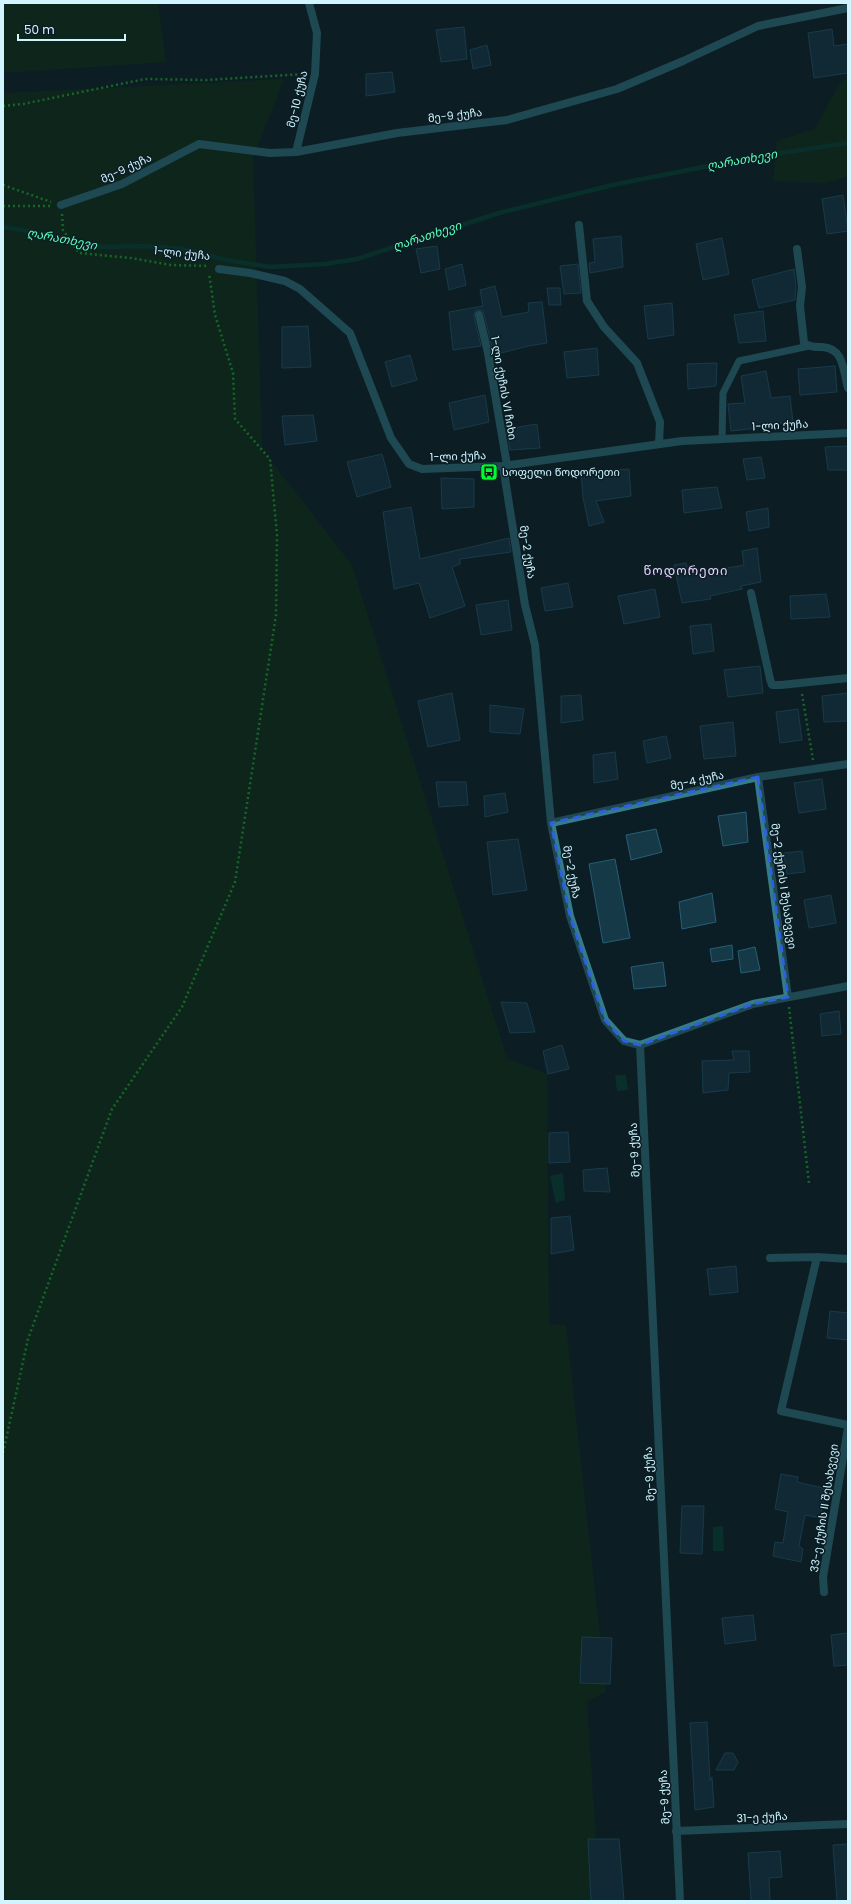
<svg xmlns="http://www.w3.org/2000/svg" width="851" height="1904" font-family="Poppins,'Noto Sans Georgian',sans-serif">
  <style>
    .green { fill: #0f3011 }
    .water { fill: #054534 }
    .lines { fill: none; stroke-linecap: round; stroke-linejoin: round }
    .stream { stroke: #054534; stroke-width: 4.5 }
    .building { fill: #163948; stroke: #265e76 }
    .path { stroke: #23c029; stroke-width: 2.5; stroke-dasharray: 2 3; stroke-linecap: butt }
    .lane { stroke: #337d89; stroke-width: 7 }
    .street { stroke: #337d89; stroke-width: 8 }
    .marked { fill: none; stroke: #2f5fdc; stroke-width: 3; stroke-dasharray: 8 5; stroke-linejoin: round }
    .labels { text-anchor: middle; stroke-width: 3; stroke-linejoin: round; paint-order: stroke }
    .street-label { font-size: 11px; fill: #d0f5ff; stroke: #0c1e25 }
    .poi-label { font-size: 11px; fill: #d0f5ff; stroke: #0c1e25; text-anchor: start }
    .water-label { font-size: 12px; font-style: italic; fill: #5effb9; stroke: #0c1e25 }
    .quarter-label { font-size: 13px; letter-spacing: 1px; fill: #e7d2ff; stroke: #0c1e25 }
  </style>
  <rect width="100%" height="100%" fill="#0c1e25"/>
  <!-- green -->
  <path class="green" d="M3 3H158L166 62 3 73Z
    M284 79 253 158 262 449 352 565 507 1058 547 1074 549 1324 566 1325 606 1692 587 1702 600 1901H3V93Z
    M848 79V176L825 183 773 181 777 141 815 129 841 81Z"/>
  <!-- water -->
  <path class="water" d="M615 1075H626L628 1090 617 1091Z
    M563 1173 565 1200 556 1203 550 1176Z
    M723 1526 724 1551H713V1527Z"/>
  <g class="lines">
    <!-- stream -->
    <path class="stream" d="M3 227 38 233 95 247 147 246 183 249 226 260 270 267 325 264 357 259 499 213 617 184 754 157 848 143"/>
  </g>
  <!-- building -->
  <path class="building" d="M464 27 467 59 441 62 436 30Z
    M832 29 834 46 848 44V73L814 78 808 33Z
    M487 45 491 65 473 69 470 50Z
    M392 72 395 92 366 96V74Z
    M843 195 848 231 827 234 822 199Z
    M621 236 623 267 590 273 589 263 595 262 593 239Z
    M722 238 729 274 703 280 696 244Z
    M437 246 440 269 421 273 416 249Z
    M462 264 466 285 449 290 445 269Z
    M578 264 581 293 564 294 560 266Z
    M794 269 796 287 795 300 759 308 752 280Z
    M495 286 502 317 529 312 528 303 542 302 547 343 528 346 494 355 484 314 483 311 478 310 475 311 474 316 481 346 453 350 449 312 483 306 480 290Z
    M547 288H560L561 305H549Z
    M672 303 674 335 648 339 644 306Z
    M763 311 766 341 739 343 734 315Z
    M308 326 311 367 282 368V327Z
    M597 348 599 375 567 378 564 352Z
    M410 355 417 380 392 387 385 362Z
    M717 363 716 386 688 389 687 364Z
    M835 366 837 392 800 395 798 369Z
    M766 371 771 398 790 396 793 422 756 425 757 428 731 431 728 404 745 403 741 376Z
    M485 395 489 422 454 430 449 403Z
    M313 415 317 441 285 445 282 416Z
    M537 424 540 448 510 450 506 429Z
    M848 446V470H828L825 447Z
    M382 454 391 487 357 497 347 462Z
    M761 457 765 478 747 480 743 459Z
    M629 469 631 496 596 501 604 522 589 526 583 498 581 473Z
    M441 478 474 479V507L442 509Z
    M717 487 722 508 684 513 682 490Z
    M411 507 420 559 509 538 511 552 460 559V564L452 567 465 606 430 618 419 583 394 589 383 512Z
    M768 508 769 527 749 531 746 512Z
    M757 548 761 582 741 586 742 589 710 596 711 599 682 603 674 565 686 563 689 575 744 565 742 551Z
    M568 583 573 607 545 611 541 588Z
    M655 589 660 617 624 624 618 596Z
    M826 594 830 617 791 619 790 596Z
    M508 600 512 630 481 635 476 605Z
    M711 624 714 651 693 654 690 626Z
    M760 666 763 693 728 697 724 670Z
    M452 693 460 740 428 747 418 701Z
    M848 693V721L824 722 822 696Z
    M581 695 583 720 561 723V696Z
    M490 705 524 709 520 734 490 732Z
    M798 709 802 740 780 743 776 712Z
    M733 722 736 756 704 759 700 726Z
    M666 736 671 758 647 763 643 741Z
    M615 752 618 779 594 783 593 755Z
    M822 779 826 809 799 813 794 783Z
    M436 782H466L468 805 439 807Z
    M505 793 508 812 485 817 484 796Z
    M746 812 748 842 723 846 718 816Z
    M656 829 662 852 631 860 626 835Z
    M518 839 527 890 493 895 487 842Z
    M802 851 805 872 787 874 784 853Z
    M615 859 630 938 603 943 589 864Z
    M712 893 716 922 682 929 679 902Z
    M831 895 836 923 809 928 804 900Z
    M732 945 733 959 712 962 710 949Z
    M755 947 760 970 741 973 738 951Z
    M663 962 666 986 634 989 631 967Z
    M501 1002 527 1003 535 1032 510 1033Z
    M839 1011 841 1034 822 1036 820 1014Z
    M562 1045 569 1069 548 1074 543 1051Z
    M732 1051H749L750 1072 729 1073 728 1090 703 1093 702 1061 734 1060Z
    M568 1132 570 1162 549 1163V1133Z
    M607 1168 610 1192 584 1191 583 1170Z
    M570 1216 574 1250 551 1254V1218Z
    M736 1266 738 1292 710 1295 707 1269Z
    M830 1311 848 1313V1340L827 1338Z
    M781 1474 798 1477 797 1482 827 1489 820 1518 805 1515 799 1546 803 1549 801 1562 773 1556 775 1542 783 1543 788 1512 775 1509Z
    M682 1506H704L702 1554 680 1553Z
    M753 1615 756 1640 725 1644 722 1618Z
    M848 1633V1665L834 1666 831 1635Z
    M582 1637 612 1638 610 1684 580 1683Z
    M707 1722 710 1781 712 1777 714 1807 695 1810 690 1723Z
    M725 1753H733L738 1762 734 1770H716Z
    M588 1839H619L624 1901H591Z
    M848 1844V1901H837L833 1845Z
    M780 1851 782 1877 769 1878 770 1901H751L748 1853Z"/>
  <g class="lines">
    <!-- path -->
    <path class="path" d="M3 106 23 104 145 79 206 80 304 74
      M3 185 51 202
      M3 206H50
      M62 214 63 230 79 253 131 258 171 265 209 266
      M802 694 813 760
      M789 1007 809 1183
      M3 1453 28 1339 112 1109 182 1007 235 882 276 615 277 535 270 459 235 419 233 373 215 315 209 273"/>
    <!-- lane -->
    <path class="lane" d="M722 439 723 393 739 361 809 346"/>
    <!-- street -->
    <path class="street" d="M296 152 315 74 317 33 309 3
      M61 205 122 184 199 144 270 153 296 152 397 133 507 120 617 89 683 61 758 26 848 8
      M579 225 587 301 604 327 637 363 660 422 659 444
      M797 249 802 287 800 306 804 343C810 347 815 347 822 347 844 348 843 370 848 388
      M219 269 250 273 285 281 300 289 350 333 391 438 409 464 422 469 503 466 682 441 848 433
      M479 315 488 353 507 465
      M503 466 525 605 535 645 551 823 570 916 605 1020 624 1041 640 1045 753 1004 848 986
      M751 593 770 679 772 685H781L848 678
      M758 777 788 997
      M551 823 758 777 848 764
      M640 1045 680 1901
      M817 1257 781 1411 848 1425
      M770 1258 817 1257 848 1259
      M824 1592 823 1577 848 1428
      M676 1831 848 1824"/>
  </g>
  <!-- marked area -->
  <path d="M0 0H851V1904H0ZM758 777 788 997 753 1004 640 1045 624 1041 605 1020 570 916 551 823Z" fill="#0c1e25" fill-opacity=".55" fill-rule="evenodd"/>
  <path class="marked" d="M758 777 788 997 753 1004 640 1045 624 1041 605 1020 570 916 551 823Z"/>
  <!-- icons -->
  <defs>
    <symbol id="bus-square" viewBox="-11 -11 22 22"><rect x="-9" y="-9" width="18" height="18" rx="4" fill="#00fb32" stroke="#0c1e25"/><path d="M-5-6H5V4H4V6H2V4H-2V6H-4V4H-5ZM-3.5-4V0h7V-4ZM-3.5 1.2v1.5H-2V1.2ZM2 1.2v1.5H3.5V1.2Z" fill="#111"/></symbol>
  </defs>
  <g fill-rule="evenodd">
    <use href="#bus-square" x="479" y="462" width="20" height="20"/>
  </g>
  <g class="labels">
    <!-- street labels -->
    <g class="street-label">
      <text transform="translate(297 99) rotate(-77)" y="4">მე-10 ქუჩა</text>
      <text transform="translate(455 115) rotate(-7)" y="4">მე-9 ქუჩა</text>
      <text transform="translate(126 168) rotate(-25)" y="4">მე-9 ქუჩა</text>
      <text transform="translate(182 253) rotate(6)" y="4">1-ლი ქუჩა</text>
      <text transform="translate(504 388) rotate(80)" y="4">1-ლი ქუჩის VI ჩიხი</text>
      <text transform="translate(780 425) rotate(-3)" y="4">1-ლი ქუჩა</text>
      <text transform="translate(458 456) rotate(-2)" y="4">1-ლი ქუჩა</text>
      <text transform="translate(528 552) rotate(81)" y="4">მე-2 ქუჩა</text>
      <text transform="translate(697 780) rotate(-12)" y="4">მე-4 ქუჩა</text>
      <text transform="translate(572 872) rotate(79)" y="4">მე-2 ქუჩა</text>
      <text transform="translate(784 886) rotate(82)" y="4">მე-2 ქუჩის I შესახვევი</text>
      <text transform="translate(634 1150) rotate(-93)" y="4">მე-9 ქუჩა</text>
      <text transform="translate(649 1474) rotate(-93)" y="4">მე-9 ქუჩა</text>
      <text transform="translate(824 1508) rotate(-81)" y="4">33-ე ქუჩის II შესახვევი</text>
      <text transform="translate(664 1797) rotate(-93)" y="4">მე-9 ქუჩა</text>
      <text transform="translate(762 1817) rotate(-3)" y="4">31-ე ქუჩა</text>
    </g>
    <!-- poi labels -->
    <g class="poi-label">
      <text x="502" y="476">სოფელი წოდორეთი</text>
    </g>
    <!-- water labels -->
    <g class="water-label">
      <text transform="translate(742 160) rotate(-10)" y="4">ღარათხევი</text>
      <text transform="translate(427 236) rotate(-18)" y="4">ღარათხევი</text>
      <text transform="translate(62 239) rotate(11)" y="4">ღარათხევი</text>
    </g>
    <!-- quarter labels -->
    <g class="quarter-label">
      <text x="686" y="575">წოდორეთი</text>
    </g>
  </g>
  <!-- border -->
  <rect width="851" height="1904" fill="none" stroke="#d0f5ff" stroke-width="8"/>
  <!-- scale -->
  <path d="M18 34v6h107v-6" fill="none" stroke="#d0f5ff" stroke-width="2"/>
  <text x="24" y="34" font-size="12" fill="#d0f5ff" stroke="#0c1e25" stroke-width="3" paint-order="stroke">50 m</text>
</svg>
